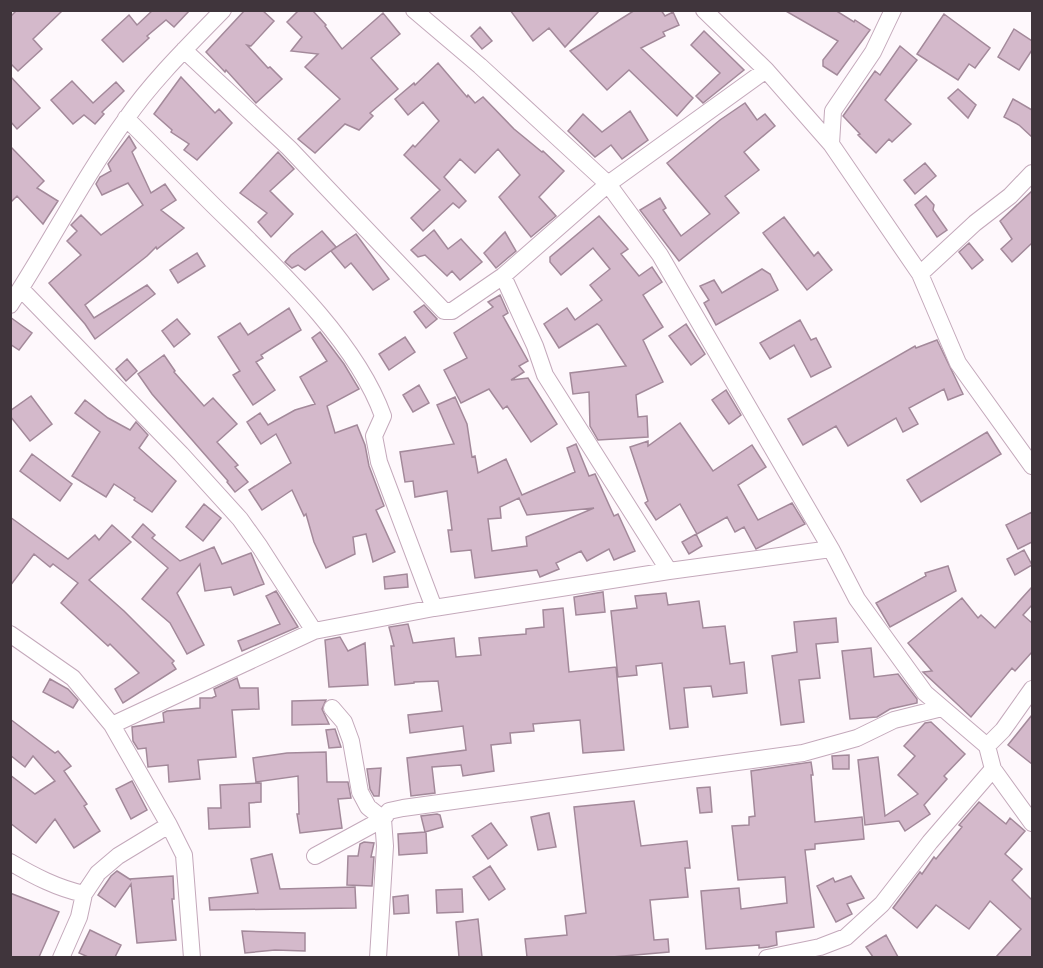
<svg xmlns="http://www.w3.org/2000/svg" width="1043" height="968" font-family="Cabin,sans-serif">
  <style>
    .building { fill: #d4b9cb; stroke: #a3899a; stroke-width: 1.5; fill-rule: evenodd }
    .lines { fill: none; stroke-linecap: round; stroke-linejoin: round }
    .minor-casing { stroke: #c4a9bb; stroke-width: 18 }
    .minor { stroke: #fff; stroke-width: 16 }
  </style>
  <rect width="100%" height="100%" fill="#fef8fc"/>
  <!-- building -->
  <path class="building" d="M17 10H63L33 39 42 49 18 71 10 63V17Z
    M153 10H190L174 27 166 20 147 36 149 38 123 62 102 40 129 15 137 25Z
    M245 10H262L274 21 251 46 247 45 268 68 270 67 282 79 256 103 226 70 225 72 206 52Z
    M299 10H312L326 25 325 26 342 49 383 13 400 34 371 58 398 89 370 113 373 116 359 130 345 124 315 153 298 139 340 99 305 67 318 54 291 51 302 37 287 22Z
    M510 10H600L565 47 549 28 533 41Z
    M635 10H661L665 16 673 12 679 25 663 32 665 36 641 48 693 98 677 116 629 70 607 90 570 51Z
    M784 10H835L854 22 855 20 870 30 837 75 823 66V60L838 41Z
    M944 14 990 48 975 68 969 64 958 80 917 54Z
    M480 27 492 41 482 49 471 36Z
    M1014 29 1032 41V50L1019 70 998 57Z
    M704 31 744 70 703 103 696 96 720 73 691 45Z
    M900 46 917 60 885 100 911 124 892 142 889 139 876 153 858 135 860 134 843 116 875 71 880 75Z
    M438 63 467 97 468 95 475 103 483 97 514 129 542 152 543 151 564 171 539 197 556 216 531 237 499 197 520 175 498 149 475 173 460 159 444 177 466 201 459 208 453 203 423 231 411 218 440 190 404 155 413 145 415 147 439 121 423 102 408 115 395 99 414 83 415 85Z
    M10 76 40 108 17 129 10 121Z
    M181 77 215 113 219 109 232 123 197 160 184 150 189 144 171 132 172 130 154 114Z
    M72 81 93 103 116 82 124 91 102 112 104 114 95 124 84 115 73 124 51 100Z
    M958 89 976 105 968 118 948 98Z
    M1013 99 1032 110V137L1019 125 1004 117Z
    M745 103 757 120 765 114 775 126 744 152 759 170 725 196 739 213 679 261 640 210 660 198 666 208 663 210 681 236 710 214 667 163 720 120Z
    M630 111 648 140 622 159 611 145 595 157 568 131 583 114 602 132Z
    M129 136 136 148 132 152 151 193 165 184 176 200 161 210 184 228 157 249 156 247 147 256 85 305 94 318 147 285 155 294 95 339 85 324 49 283 81 255 67 241 77 231 71 225 81 215 101 235 143 205 128 183 102 195 96 184 100 177 111 171 108 164Z
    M10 146 44 181 37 188 58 201 43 224 17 196 10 203Z
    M278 152 294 169 270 191 293 214 271 237 258 222 267 213 240 193Z
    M925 163 936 176 915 194 904 180Z
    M1032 191V243L1012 262 1001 249 1012 239 1000 221Z
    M926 196 934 205 933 210 947 230 937 237 915 205Z
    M599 216 628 249 621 254 639 276 652 267 662 282 643 295 663 327 643 340 663 382 636 395 638 417 647 416 648 437 598 440 590 426 589 392 573 394 570 373 626 366 600 326 597 324 559 348 544 324 567 308 575 320 602 300 590 285 610 269 593 248 561 275 550 262V257Z
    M784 217 814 256 818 252 832 270 807 290 763 233Z
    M434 230 448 249 461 239 482 262 460 280 452 271 447 276 425 255 418 257 411 250Z
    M322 231 336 247 305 270 298 265 292 268 285 262 291 255Z
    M505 232 516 251 496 268 484 253Z
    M356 234 389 279 373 290 351 263 345 268 331 251Z
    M969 243 983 260 972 269 959 252Z
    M197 253 205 266 178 283 170 270Z
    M762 269 770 274 778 290 716 325 704 303 709 300 700 286 714 280 722 293Z
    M500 295 508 313 503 316 528 361 519 366 524 372 511 380 528 378 557 424 531 442 507 406 503 409 489 389 461 403 444 370 467 358 454 333 493 307 488 302Z
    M424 305 437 319 426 328 414 312Z
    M289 308 301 330 261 355 263 358 256 362 275 390 253 405 233 375 240 371 218 337 240 323 248 335Z
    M10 317 32 333 19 350 10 344Z
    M177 319 190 334 174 347 162 331Z
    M800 320 811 340 816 338 831 367 811 377 794 345 770 359 760 343Z
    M686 324 705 354 691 365 669 336Z
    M320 332 344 364 359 389 327 406 335 433 357 425 365 445 369 466 384 506 376 510 395 552 373 562 366 534 353 537 355 554 326 568 314 542 306 514 304 516 292 490 262 510 249 490 291 463 276 434 261 444 247 422 260 413 268 425 295 410 315 404 300 377 327 361 312 338Z
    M405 337 415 352 389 370 379 354Z
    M937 340 963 394 948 400 944 389 909 408 918 424 903 432 896 418 848 446 836 426 803 445 788 419 915 346 916 348Z
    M164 355 175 371 174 372 204 406 213 398 237 424 217 442 238 465 235 467 248 482 235 492 227 482 228 481 152 394 138 374Z
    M127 359 137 371 126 381 116 369Z
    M419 385 429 403 413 412 403 395Z
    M726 390 741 415 729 424 712 400Z
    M31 396 52 424 30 441 10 416V411Z
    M455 397 467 424 472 457 475 456 478 473 506 459 522 495 575 472 567 448 576 444 589 476 595 474 614 516 618 514 635 551 614 560 609 549 587 561 581 551 556 563 559 569 540 577 537 570 475 578 471 550 451 552 448 530H452L447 491 415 497 413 481 405 482 400 452 454 444 437 405ZM519 498 527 515 594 508 526 537 527 546 492 551 488 519 501 518 500 507Z
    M85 400 108 418 130 430 136 422 148 435 139 448 176 481 152 512 134 500 135 498 114 484 106 497 72 476 100 432 75 413Z
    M680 423 713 471 752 445 766 467 738 485 758 520 792 503 805 524 756 549 744 527 735 532 727 517 697 534 680 504 656 520 645 503 648 501 630 447 648 441V446Z
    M987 432 1001 454 921 502 907 480Z
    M32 454 72 484 60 501 20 471Z
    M204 504 221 518 203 541 186 527Z
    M1032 512V542L1018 549 1006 525Z
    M10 517 68 559 95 535 99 540 112 525 131 542 89 580 124 611 174 661 172 663 176 669 123 703 115 689 139 673 110 644 108 646 61 603 78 583 53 564 50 567 34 554 10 586Z
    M143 524 155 535 152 538 180 561 214 547 222 564 251 553 264 584 234 595 231 587 205 591 200 564 177 593 204 645 187 654 170 623 142 599 168 568 132 537Z
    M696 534 702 546 689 554 682 542Z
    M1024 550 1032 565 1015 575 1007 559Z
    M948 566 956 591 890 627 876 603 926 576 925 573Z
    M407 574 408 587 385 589 384 577Z
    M1032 587V605L1023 615 1032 623V652L1015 671 1012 668 971 717 923 672 932 671 908 643 962 598 978 618 981 615 995 628Z
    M276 591 298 627 242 651 238 641 280 624 266 596Z
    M603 592 605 612 576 615 574 597Z
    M666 593 668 605 699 601 703 628 725 626 730 664 744 662 747 693 713 697 711 686 684 688 688 727 670 729 662 663 636 666 637 675 618 677 611 611 637 608 635 596Z
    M563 608 569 672 616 667 624 750 583 753 580 720 533 724 534 731 510 733 511 743 491 745 494 771 463 776 461 765 432 767 435 793 411 796 407 758 466 750 463 726 410 733 408 715 442 711 438 681 414 682V683L395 685 391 646H394L389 627 408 624 413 643 454 638 456 657 481 655 479 638 526 634V629L544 627 543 610Z
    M836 618 838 642 816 644 820 678 799 680 804 722 781 725 772 656 797 652 794 622Z
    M340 637 348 651 365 643 368 685 329 687 325 640Z
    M871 648 874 677 898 674 917 699V703L890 709 877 717 850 719 842 651Z
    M237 678 240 688H258L259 709 232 710 236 757 198 760 200 779 169 782 168 765 148 767 146 748 138 749 133 741 132 727 164 722 163 713 167 711 200 708V698H212L216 696 214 689Z
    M50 679 68 689 78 700 73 708 43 692Z
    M326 700 322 709 329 724 292 725V701Z
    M1032 715V764L1008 745Z
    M10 719 55 753 58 751 71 766 64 771 87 804 84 806 100 831 74 848 55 819 36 843 10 823V775L35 794 55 781 33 756 25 767 10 755Z
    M931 722 965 754 944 776 947 779 924 805 930 814 905 831 899 821 865 825 858 760 878 757 885 816 918 794 898 775 915 756 904 746 925 723Z
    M335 729 341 747 329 748 326 730Z
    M326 752 327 782H348L351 798 338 799 342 828 300 833 297 814H299L298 776 256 782 253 758 287 753Z
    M849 755V769H833L832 756Z
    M811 762 813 775H811L815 822 862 817 864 839 815 844V849L805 850 814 927 776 932 777 945 768 947 759 948V945L706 949 701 891 739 888 741 909 787 903 785 877 738 880 732 826 749 825V817L755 816 751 771Z
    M381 768 379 796H374L370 789 367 769Z
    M132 781 147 810 131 819 116 789Z
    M261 783V802L249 803 250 827 209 829 208 808H221L220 785Z
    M710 787 712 812 700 813 697 788Z
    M634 801 641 846 687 841 690 868H685L688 897 650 900 654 940 668 939 669 952 612 957H527L525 939 567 935 565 916 586 913 574 807Z
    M979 802 1006 824 1010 818 1025 831 1005 854 1022 869 1012 880 1032 900V957H996L1021 929 990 901 969 929 936 905 917 928 893 908 920 872 922 874 934 857 936 859 962 827 959 825Z
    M549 813 556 847 538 850 531 817Z
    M437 814 440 815 443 827 425 832H426L427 853 399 855 398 834 425 832 421 816Z
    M491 823 507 845 488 859 472 836Z
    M364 842 374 843 371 857H374L372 886 347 885 348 856H358L360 844Z
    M272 854 280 889 355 887 356 908 210 910 209 898 258 893 251 859Z
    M490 866 505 889 489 900 473 877Z
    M117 871 131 880 130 879 173 876 174 899H172L176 940 137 943 131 884 115 907 98 895 111 876Z
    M851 876 864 898 847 904 852 914 836 922 817 886 833 878 835 882Z
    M462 889 463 912 437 913 436 890Z
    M10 893 59 912 39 957H10Z
    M408 895 409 913 394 914 393 897Z
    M478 919 482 957H459L456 922Z
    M90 930 121 945 115 957H88L79 953Z
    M242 931 305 933V951L275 950 245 953Z
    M886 935 898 957H873L866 947Z"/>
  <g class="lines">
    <defs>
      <path id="minor" d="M414 10 480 66 608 184 660 255 831 549 857 599 925 693 987 746
        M704 10 766 70 831 144 920 274 958 363 1032 466
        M184 50 289 148 444 311H452L503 276 608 184 766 70
        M126 118C155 147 184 176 213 205 272 263 355 338 383 416L374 436 379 462 434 608
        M831 144 833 111 873 52 893 10
        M920 274 975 223 1010 196 1032 173
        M503 276 535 346 545 375 669 571
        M21 289 181 454 240 519 260 547 314 631
        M10 305C50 244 83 178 126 119 153 80 190 44 223 10
        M10 634 73 678 112 725 169 825 184 855 192 958
        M332 708 344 722 351 741 360 792 368 807 383 819 385 846 378 958
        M112 725 314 631 434 608 669 571 831 549
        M993 769 1032 823
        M315 856 383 819 389 811 403 808 803 753 857 738 894 720 942 708
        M10 862C34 876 57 888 84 894
        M61 958 79 917 84 894 98 873 118 856 169 825
        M767 958 820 947 846 937 882 904 930 842 993 769 987 746 1003 730 1032 689"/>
    </defs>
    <!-- minor casing -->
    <use href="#minor" class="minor-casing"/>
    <!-- minor -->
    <use href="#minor" class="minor"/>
  </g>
  <!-- border -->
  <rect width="1043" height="968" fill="none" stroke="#40353c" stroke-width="24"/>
</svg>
